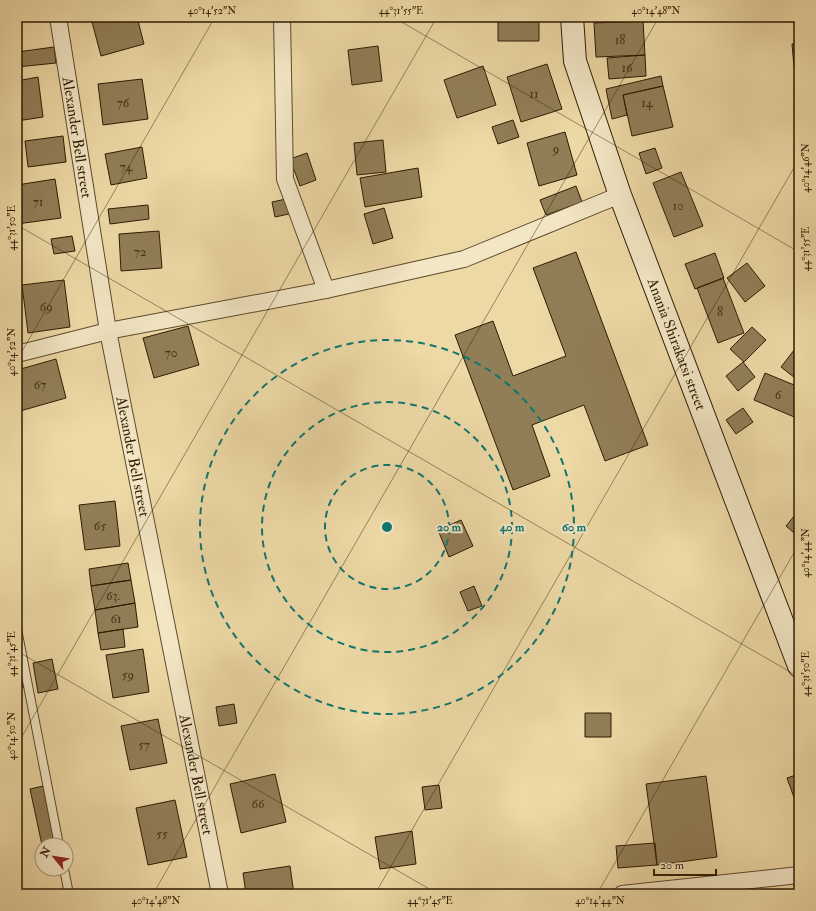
<svg xmlns="http://www.w3.org/2000/svg" width="816" height="911" font-family="'IM FELL Double Pica',serif">
  <style>
    .building { fill: #917e57; stroke: #2d1b02 }
    .lines { fill: none; stroke-linecap: round; stroke-linejoin: round }
    .lane-casing { stroke: #5d4a2b; stroke-width: 10 }
    .street-casing { stroke: #5d4a2b; stroke-width: 18 }
    .secondary-casing { stroke: #2d1b02; stroke-width: 24 }
    .lane { stroke: #f3e6c5; stroke-width: 8 }
    .street { stroke: #f3e6c5; stroke-width: 16 }
    .secondary { stroke: #f3e6c5; stroke-width: 22 }
    .ticks { fill: none; stroke: #2d1b02; stroke-width: 1; stroke-opacity: 0.45 }
    .ring { fill: none; stroke: #0f766e; stroke-width: 2; stroke-dasharray: 7 5 }
    .labels { text-anchor: middle; stroke-width: 4; stroke-linejoin: round; paint-order: stroke }
    .number-label { font-size: 13px; fill: #463417 }
    .street-label { font-size: 15px; fill: #2d1b02; stroke: #f3e6c5 }
    .centre { fill: #0f766e; stroke: #f3e6c5; stroke-width: 2 }
    .ring-label { font-size: 12px; text-anchor: middle; font-weight: bold; fill: #0f766e; stroke: #f3e6c5; stroke-width: 4; stroke-linejoin: round; paint-order: stroke }
    .neatline { fill: none; stroke: #2d1b02; stroke-width: 1.5 }
    .ticks-label { font-size: 10px; text-anchor: middle; fill: #2d1b02 }
  </style>
  <rect width="100%" height="100%" fill="#edd9a6"/>
  <filter id="stains"><feTurbulence type="fractalNoise" baseFrequency=".005" numOctaves="4"/><feColorMatrix values="0 0 0 0 .2 0 0 0 0 .09 0 0 0 0 .02 0 0 0 .5 -.17"/></filter>
  <radialGradient id="worn" r=".72"><stop offset=".6" stop-color="#630" stop-opacity="0"/><stop offset="1" stop-color="#630" stop-opacity=".3"/></radialGradient>
  <!-- building -->
  <path class="building" d="M17 17H34L35 20 17 22Z
    M96 17H137L144 44 101 56 91 18Z
    M498 17H539V41H498Z
    M643 21 645 55 596 57 594 23Z
    M799 43V66L794 67 792 44Z
    M378 46 382 81 352 85 348 50Z
    M54 47 56 63 17 67V52Z
    M645 55 646 76 609 79 607 58Z
    M547 64 562 109 521 122 507 77Z
    M483 66 496 105 457 118 444 80Z
    M661 76 663 86 623 95 627 115 612 119 606 89Z
    M38 77 43 117 17 121V81Z
    M142 79 148 119 103 125 98 84Z
    M663 86 673 127 632 136 623 95Z
    M513 120 519 137 498 144 492 127Z
    M565 132 577 175 539 186 527 143Z
    M63 136 66 162 28 167 25 141Z
    M383 140 386 172 357 175 354 143Z
    M142 147 147 178 111 185 105 154Z
    M655 148 662 168 646 174 639 153Z
    M307 153 316 180 300 186 290 159Z
    M418 168 422 197 365 207 360 178Z
    M681 172 703 226 674 237 653 183Z
    M55 179 61 218 17 224V185Z
    M576 186 582 202 546 215 540 200Z
    M286 199 289 214 275 217 272 202Z
    M148 205 149 219 110 224 108 209Z
    M384 208 393 238 373 244 364 214Z
    M159 231 162 268 121 271 119 234Z
    M72 236 75 251 54 254 51 239Z
    M576 252 648 445 605 461 584 405 532 425 550 476 513 490 455 335 493 321 513 376 566 356 533 268Z
    M715 253 724 278 695 289 685 264Z
    M747 263 765 286 745 302 727 278Z
    M723 278 744 333 718 343 697 288Z
    M64 280 70 327 28 333 22 285Z
    M188 326 199 365 154 378 143 338Z
    M752 327 766 340 744 362 730 349Z
    M798 345 799 346V381L781 367Z
    M56 359 66 398 20 411 17 399V370Z
    M743 362 755 377 738 391 726 376Z
    M765 373 799 387V419L754 400Z
    M743 408 753 422 736 434 726 420Z
    M115 501 120 546 85 550 79 505Z
    M799 510V537L786 526Z
    M461 520 473 546 449 557 438 530Z
    M128 563 131 580 91 586 89 569Z
    M131 580 135 603 95 610 91 586Z
    M474 586 482 606 468 611 460 592Z
    M135 603 138 627 98 633 95 610Z
    M123 629 125 647 101 650 98 633Z
    M143 649 149 692 113 698 106 655Z
    M52 659 58 689 38 693 33 663Z
    M20 663 24 687 17 688V664Z
    M234 704 237 723 219 726 216 707Z
    M585 713H611V737H585Z
    M158 719 167 763 130 770 121 726Z
    M275 774 286 822 241 833 230 784Z
    M799 774V802L796 803 787 778Z
    M706 776 717 857 657 865 646 784Z
    M439 785 442 808 425 810 422 787Z
    M43 786 55 845H42L30 789Z
    M175 800 187 857 148 865 136 808Z
    M412 831 416 864 380 869 375 837Z
    M655 843 657 865 618 868 616 846Z
    M290 866 294 894H246L243 873Z
    M186 890 187 894H166Z"/>
  <g class="lines">
    <defs>
      <path id="lane" d="M17 629 59 845
        M64 869 69 894"/>
      <g id="street">
        <path id="s1" d="M58 17 108 331 220 894"/>
        <path d="M282 17 285 179 326 290"/>
        <path d="M17 354 108 331 326 290 464 259 620 195"/>
        <path d="M622 894 799 875"/>
      </g>
      <g id="secondary">
        <path id="s2" d="M572 17 575 61 620 195 799 666"/>
      </g>
    </defs>
    <!-- lane casing -->
    <use href="#lane" class="lane-casing"/>
    <!-- street casing -->
    <use href="#street" class="street-casing"/>
    <!-- secondary casing -->
    <use href="#secondary" class="secondary-casing"/>
    <!-- lane -->
    <use href="#lane" class="lane"/>
    <!-- street -->
    <use href="#street" class="street"/>
    <!-- secondary -->
    <use href="#secondary" class="secondary"/>
  </g>
  <!-- ticks -->
  <path class="ticks" d="M393 17 799 252M17 225 799 677M17 360 215 17M17 651 438 894M17 745 437 17M153 894 659 17M375 894 799 159M597 894 799 544"/>
  <!-- distance rings -->
  <g class="ring">
    <circle cx="387" cy="527" r="62"/>
    <circle cx="387" cy="527" r="125"/>
    <circle cx="387" cy="527" r="187"/>
  </g>
  <g class="labels">
    <!-- number labels -->
    <g class="number-label">
      <text x="620" y="44">18</text>
      <text x="627" y="72">16</text>
      <text x="534" y="98">11</text>
      <text x="123" y="107">76</text>
      <text x="647" y="107">14</text>
      <text x="556" y="153">9</text>
      <text x="126" y="171">74</text>
      <text x="38" y="206">71</text>
      <text x="678" y="210">10</text>
      <text x="140" y="256">72</text>
      <text x="46" y="311">69</text>
      <text x="720" y="316">8</text>
      <text x="171" y="357">70</text>
      <text x="40" y="389">67</text>
      <text x="778" y="399">6</text>
      <text x="100" y="530">65</text>
      <text x="113" y="600">63.</text>
      <text x="116" y="623">61</text>
      <text x="128" y="679">59</text>
      <text x="144" y="749">57</text>
      <text x="258" y="808">66</text>
      <text x="162" y="838">55</text>
    </g>
    <!-- street labels -->
    <g class="street-label">
      <text dy="5" stroke="none"><textPath href="#s1" startOffset="122">Alexander Bell street</textPath></text>
      <text dy="5" stroke="none"><textPath href="#s2" startOffset="345">Anania Shirakatsi street</textPath></text>
      <text dy="5" stroke="none"><textPath href="#s1" startOffset="446">Alexander Bell street</textPath></text>
      <text dy="5" stroke="none"><textPath href="#s1" startOffset="770">Alexander Bell street</textPath></text>
    </g>
  </g>
  <circle cx="387" cy="527" r="6" class="centre"/>
  <g class="ring-label">
    <text x="449" y="531">20 m</text>
    <text x="512" y="531">40 m</text>
    <text x="574" y="531">60 m</text>
  </g>
  <!-- margin -->
  <rect width="816" height="911" fill="none" stroke="#edd9a6" stroke-width="44"/>
  <!-- north arrow -->
  <g transform="translate(54 857) rotate(300)"><circle r="19" fill="#f3e6c5" stroke="#a49577"/>
  <path d="M0-3L7 15L0 10L-7 15Z" fill="#8f2418"/>
  <text y="-6" font-size="11" font-weight="bold" text-anchor="middle" fill="#2d1b02">N</text>
  </g>
  <!-- scale -->
  <path d="M654 869v6h62v-6" fill="none" stroke="#2d1b02" stroke-width="2"/>
  <text x="660" y="869" font-size="12" fill="#2d1b02" stroke="#f3e6c5" stroke-width="3" paint-order="stroke">20 m</text>
  <rect x="22" y="22" width="772" height="867" class="neatline"/>
  <g class="ticks-label">
    <text x="212" y="14">40°14'52"N</text>
    <text x="401" y="14">44°31'55"E</text>
    <text x="656" y="14">40°14'48"N</text>
    <text transform="translate(805 168) rotate(-90)" y="4">40°14'46"N</text>
    <text transform="translate(11 228) rotate(-90)" y="4">44°31'50"E</text>
    <text transform="translate(805 249) rotate(-90)" y="4">44°31'55"E</text>
    <text transform="translate(11 352) rotate(-90)" y="4">40°14'52"N</text>
    <text transform="translate(805 553) rotate(-90)" y="4">40°14'44"N</text>
    <text transform="translate(11 654) rotate(-90)" y="4">44°31'45"E</text>
    <text transform="translate(805 674) rotate(-90)" y="4">44°31'50"E</text>
    <text transform="translate(11 736) rotate(-90)" y="4">40°14'50"N</text>
    <text x="156" y="904">40°14'48"N</text>
    <text x="430" y="904">44°31'45"E</text>
    <text x="600" y="904">40°14'44"N</text>
  </g>
  <rect width="100%" height="100%" filter="url(#stains)"/>
  <rect width="100%" height="100%" fill="url(#worn)"/>
</svg>
